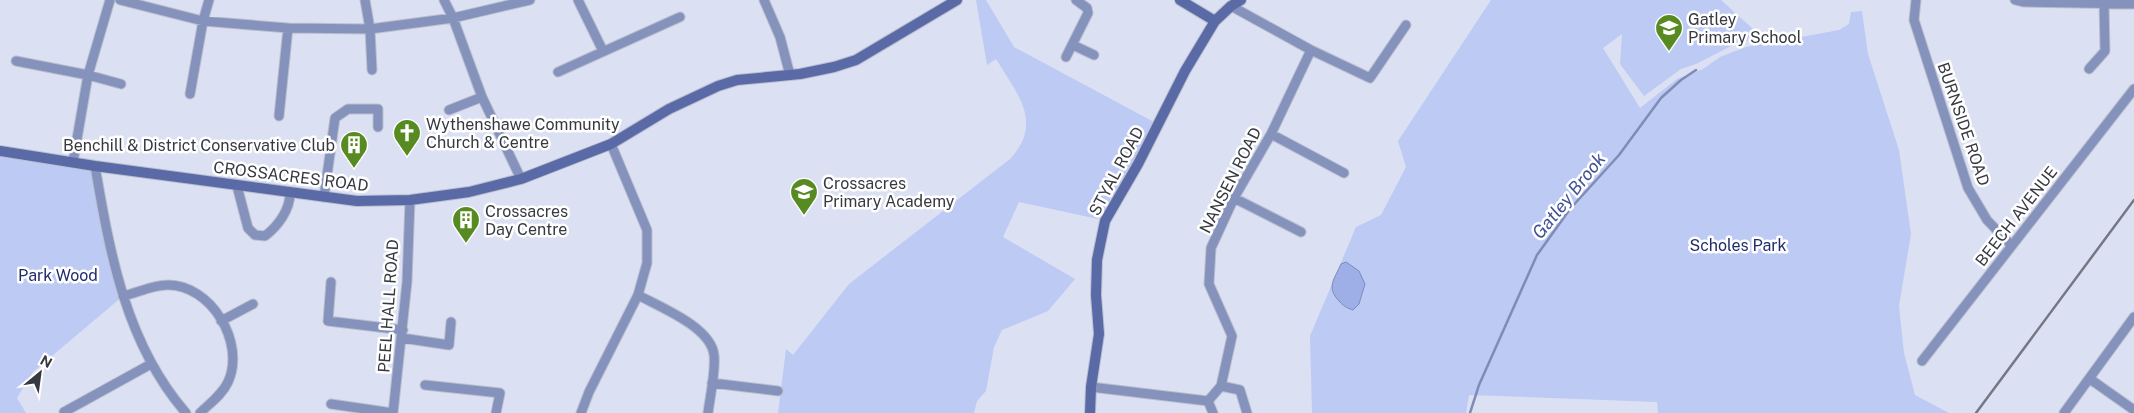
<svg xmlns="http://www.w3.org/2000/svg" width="2134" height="413" font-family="'Public Sans',sans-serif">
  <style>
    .green { fill: #bdcaf3 }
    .water { fill: #9eafe7; stroke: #7f8cb5 }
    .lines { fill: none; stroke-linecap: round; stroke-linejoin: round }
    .stream { stroke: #7f8cb5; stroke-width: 2.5 }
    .street-casing { stroke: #babfcf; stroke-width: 11 }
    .secondary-casing { stroke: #babfcf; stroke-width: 12 }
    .street { stroke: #8592bc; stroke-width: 9 }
    .secondary { stroke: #5a6aa7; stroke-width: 10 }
    .rail { stroke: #747883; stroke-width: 2.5 }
    .labels { text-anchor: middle; stroke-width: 5; stroke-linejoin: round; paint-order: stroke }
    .poi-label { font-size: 16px; fill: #373940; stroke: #fff; text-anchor: start }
    .street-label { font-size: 16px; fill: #373940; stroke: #fff }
    .park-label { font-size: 16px; fill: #212c6d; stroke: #fff }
    .water-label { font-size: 18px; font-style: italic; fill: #415195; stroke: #fff }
  </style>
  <rect width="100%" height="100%" fill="#dbe1f3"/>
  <!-- green -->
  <path class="green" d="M976 0H986L1014 47 1154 122 1126 175 1098 219 1019 202 1003 237 1075 279 1048 311 1002 330 994 347 986 391 977 401 974 413H778L786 349 793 355 849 284 1010 159C1044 122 1017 94 996 59L987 65Z
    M1491 0H1721L1763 38 1737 43 1696 64 1681 69 1644 96 1620 64 1622 34 1603 48 1640 108 1677 79 1703 69 1720 57 1746 47 1839 30 1849 24 1851 12 1862 11 1868 54 1899 150 1911 234 1899 306 1904 353 1915 395 1949 413H1658L1657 402 1469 395 1466 413H1312L1310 336 1356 227 1381 215 1406 167 1398 141Z
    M0 153 95 166 123 296 33 372 17 398 26 413H0Z"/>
  <!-- water -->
  <path class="water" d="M1346 262 1359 271 1365 284 1359 304 1353 310C1347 308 1343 306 1339 301 1326 287 1334 280 1341 264Z"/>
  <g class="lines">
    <!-- stream -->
    <path class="stream" d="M1470 413 1479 385 1537 255 1570 209 1619 155 1661 98 1681 80 1696 70"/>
    <defs>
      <path id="street" d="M120 0 203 21 288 28 370 29 453 18 530 0
        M365 0 370 29 372 70
        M444 0 453 18 482 97 521 179
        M578 0 603 51
        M764 0 780 37 790 75
        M1916 0 1914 20 1968 188 1987 220 2011 245
        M2015 0 2023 2 2134 4
        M1231 6 1311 50 1370 78 1406 25
        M1073 45 1094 55
        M1066 57 1088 13 1087 8 1076 0
        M16 61 88 75 121 84
        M2089 69 2105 51 2104 3
        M558 72 680 17
        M190 94 203 21 209 0
        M449 110 482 97
        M279 116 288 28
        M1271 134 1344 173
        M73 162 88 75 110 0
        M95 166C110 254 126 344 186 413
        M237 186 248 228 255 235 265 236C278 226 290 210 290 193
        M324 197 335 118 348 109H378V127
        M1234 198 1301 232
        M331 282 328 321 403 330
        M638 295C660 307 711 327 714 355 716 370 710 397 708 413
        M123 296C136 293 153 285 167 285 211 284 246 343 228 382 222 395 210 403 200 413
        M221 321 253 304
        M402 338 449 345 451 322
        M1922 361 2134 89
        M2090 379 2134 410
        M712 383 778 391
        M425 385 500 393 496 413
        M1221 386 1232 336 1209 284 1211 248 1234 198 1271 134 1311 50
        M1091 387 1208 401
        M1208 401 1221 386 1240 390 1247 413
        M1208 401 1213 413
        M331 404 393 413
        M64 412 151 364
        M393 413 407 282 410 200
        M581 413 589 392 638 295 647 263V230L611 144
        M2064 413 2134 317"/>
      <path id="secondary" d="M1180 0 1215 21
        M0 151 95 166 357 201 410 200 469 192 521 179 611 144 669 109 718 86 737 80 800 74 834 67 856 60 957 0
        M1090 413 1091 387 1099 334 1096 295 1097 260 1105 221 1138 164 1185 71 1215 21 1231 6 1241 0"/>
    </defs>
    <!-- street casing -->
    <use href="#street" class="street-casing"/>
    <!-- secondary casing -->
    <use href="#secondary" class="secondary-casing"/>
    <!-- street -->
    <use href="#street" class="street"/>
    <!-- secondary -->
    <use href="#secondary" class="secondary"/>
    <!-- rail -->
    <path class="rail" d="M1976 413 2134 200"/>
  </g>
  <!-- icons -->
  <defs>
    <symbol id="school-pin" viewBox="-11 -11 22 30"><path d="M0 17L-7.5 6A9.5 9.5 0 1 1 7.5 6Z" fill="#578a21" stroke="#fff"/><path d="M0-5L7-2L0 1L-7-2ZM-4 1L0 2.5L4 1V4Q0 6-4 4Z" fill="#fff"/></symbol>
    <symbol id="church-pin" viewBox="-11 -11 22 30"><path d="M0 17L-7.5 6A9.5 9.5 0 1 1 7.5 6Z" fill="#578a21" stroke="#fff"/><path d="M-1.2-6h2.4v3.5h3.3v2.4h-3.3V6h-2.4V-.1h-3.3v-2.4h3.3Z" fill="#fff"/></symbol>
    <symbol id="building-pin" viewBox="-11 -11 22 30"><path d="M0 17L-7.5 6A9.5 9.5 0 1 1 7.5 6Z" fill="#578a21" stroke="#fff"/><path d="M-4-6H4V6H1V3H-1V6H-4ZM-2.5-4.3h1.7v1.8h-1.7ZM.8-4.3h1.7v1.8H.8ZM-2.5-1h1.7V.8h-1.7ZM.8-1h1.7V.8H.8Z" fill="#fff"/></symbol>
  </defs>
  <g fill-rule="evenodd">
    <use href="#school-pin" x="1653" y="12" width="32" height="43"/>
    <use href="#church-pin" x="391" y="117" width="32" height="43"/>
    <use href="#building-pin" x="338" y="129" width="32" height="43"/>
    <use href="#school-pin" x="788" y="176" width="32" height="43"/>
    <use href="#building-pin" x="450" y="204" width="32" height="43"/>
  </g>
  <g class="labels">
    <!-- poi labels -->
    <g class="poi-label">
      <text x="1688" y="25">Gatley<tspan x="1688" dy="18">Primary School</tspan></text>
      <text x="426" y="130">Wythenshawe Community<tspan x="426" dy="18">Church &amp; Centre</tspan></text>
      <text x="335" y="151" text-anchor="end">Benchill &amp; District Conservative Club</text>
      <text x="823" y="189">Crossacres<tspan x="823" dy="18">Primary Academy</tspan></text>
      <text x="485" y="217">Crossacres<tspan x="485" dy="18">Day Centre</tspan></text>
    </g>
    <!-- street labels -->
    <g class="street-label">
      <text transform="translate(1964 124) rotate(71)" y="6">BURNSIDE ROAD</text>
      <text transform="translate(1116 171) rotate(-62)" y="6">STYAL ROAD</text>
      <text transform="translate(291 176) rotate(7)" y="6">CROSSACRES ROAD</text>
      <text transform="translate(1230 180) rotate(-63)" y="6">NANSEN ROAD</text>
      <text transform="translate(2016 216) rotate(-52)" y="6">BEECH AVENUE</text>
      <text transform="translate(388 306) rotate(-86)" y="6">PEEL HALL ROAD</text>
    </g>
    <!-- park labels -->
    <g class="park-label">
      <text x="1738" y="251">Scholes Park</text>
      <text x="58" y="281">Park Wood</text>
    </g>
    <!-- water labels -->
    <g class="water-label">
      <text transform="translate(1569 196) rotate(-51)" y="6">Gatley Brook</text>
    </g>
  </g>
  <!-- north arrow -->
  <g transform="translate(40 373) rotate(29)" stroke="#ffffff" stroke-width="4" paint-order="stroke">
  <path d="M0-4L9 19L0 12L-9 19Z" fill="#373940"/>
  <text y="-8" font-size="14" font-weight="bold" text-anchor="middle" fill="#373940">N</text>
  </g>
</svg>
